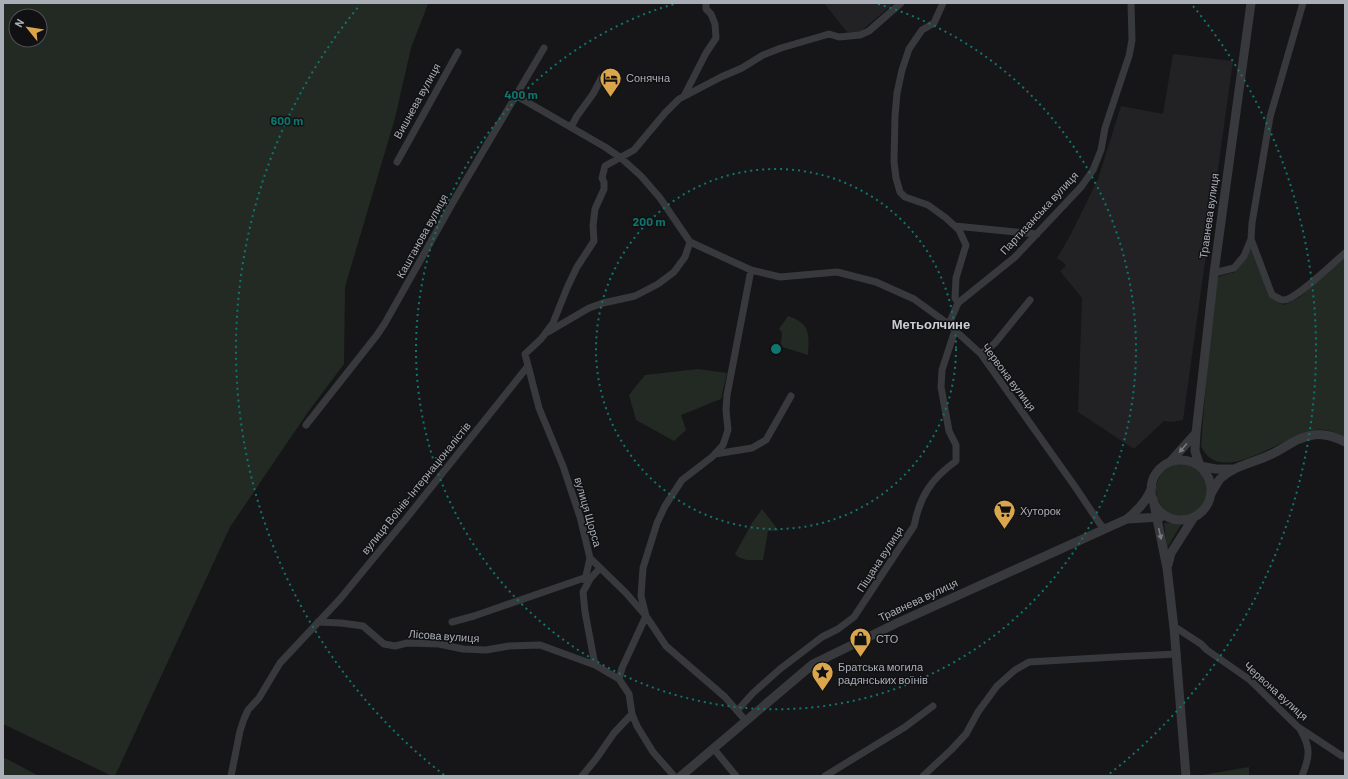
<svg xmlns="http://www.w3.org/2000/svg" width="1348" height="779" font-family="Barlow,sans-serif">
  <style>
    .built { fill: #222225 }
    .green { fill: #232a23; fill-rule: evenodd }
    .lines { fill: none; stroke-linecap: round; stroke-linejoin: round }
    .minor { stroke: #38393c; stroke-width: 7 }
    .tertiary { stroke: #38393c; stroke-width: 9 }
    .oneway { fill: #77797f }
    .ring { fill: none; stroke: #0f766e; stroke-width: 2; stroke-dasharray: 2 4 }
    .labels { text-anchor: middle; stroke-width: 3; stroke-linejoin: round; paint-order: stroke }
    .poi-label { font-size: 11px; fill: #aaaeb6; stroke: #111113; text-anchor: start }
    .street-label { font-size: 11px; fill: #aaaeb6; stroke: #111113 }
    .quarter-label { font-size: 13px; font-weight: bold; fill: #cacdd3; stroke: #111113 }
    .centre { fill: #0f766e; stroke: #111113; stroke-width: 2 }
    .ring-label { font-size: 12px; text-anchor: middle; font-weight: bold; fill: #0f766e; stroke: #111113; stroke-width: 3; stroke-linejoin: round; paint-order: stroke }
  </style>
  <rect width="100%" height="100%" fill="#161618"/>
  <!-- built -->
  <path class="built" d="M824 3H894L860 32 852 34 846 31Z
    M1173 54 1233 61 1183 420 1171 422 1164 421 1134 449 1078 412 1082 298 1060 271 1066 266 1064 263 1057 258 1070 236 1098 179 1121 106 1163 114Z"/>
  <!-- green -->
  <path class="green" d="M3 3H433L428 4 411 48 395 118 345 287 344 364 308 412 230 527 115 776H112L3 724ZM16 16H40V40H16Z
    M1253 246 1268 295 1280 303 1284 305 1300 297 1345 256V438C1337 433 1326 428 1316 430 1286 433 1220 490 1201 446L1214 281 1220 276 1235 272Z
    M788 316C811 324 809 334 808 355L779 346 781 343 782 332 779 329Z
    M698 369 727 373 721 399 681 415 686 430 674 441 636 420 629 395 645 375Z
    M1156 490a26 26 0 1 1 52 0a26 26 0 1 1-52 0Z
    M762 509 779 531H768L763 560C754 560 742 562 735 554L752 523Z
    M1164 523H1182L1167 548Z
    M3 757 39 776H3Z
    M1249 767V776H1197Z"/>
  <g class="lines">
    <!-- minor -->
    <path class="minor" d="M943 3 934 23 922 30 909 49 902 70 897 93 895 116 894 162 896 178 900 192 905 197 928 205 946 218 959 230 966 245 956 278 955 298 958 303 948 326
      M1303 3 1270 117 1252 223 1251 239 1272 295C1275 296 1280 300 1283 300 1295 301 1334 262 1345 253
      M515 95 605 147 621 158 641 176 660 198 690 242 751 270 780 277 837 272 876 282 914 299 947 323 981 354 1076 488 1100 524 1105 529
      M684 96 706 53 716 38 715 24 711 14 706 9V3
      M571 127 577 116 593 94 602 77
      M397 162 458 52
      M955 226 1037 234
      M1214 273 1234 268 1244 256 1251 239
      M958 303 1015 257 1081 187 1093 170 1101 150 1105 128 1129 56 1132 40 1131 3
      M548 332 589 308 603 303 635 296 658 284 674 272 685 257 690 242
      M981 354 995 343 1030 300
      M306 425 377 335 385 323 456 197 544 48
      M715 454 752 448 766 440 791 396
      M600 568 590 579 583 592 585 612 595 665 619 679
      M585 580 590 558
      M318 622 341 623 363 626 384 644 395 646 407 643 439 644 463 649 486 650 509 646 540 645 595 665
      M452 622 474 616 587 577
      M1174 628 1178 629 1201 644 1207 650 1250 680 1298 727 1342 756H1345
      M737 711 753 693 780 669 822 637 838 629 854 617 914 526C920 496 931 479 956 461V445L949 431 941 387 942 370 955 330
      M746 721 725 697 666 646 646 616 626 593 590 558 580 517 563 466 539 408 525 354 541 339 553 323 567 288 577 267 594 241 593 226 595 209 604 189V182L602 178 605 166 634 150 665 113 679 99 721 77 742 68 763 55 781 48 829 34 839 37 860 35 869 31 901 3
      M1300 729C1311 748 1310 756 1302 776
      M714 749 736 776
      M231 776 240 731 244 719 248 710 259 698 280 663 340 599 405 520 528 366
      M582 776 596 759 614 733 632 714
      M674 776 653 752 637 726 632 714 629 694 619 679 622 668 646 616 641 596 643 568 657 523 665 506 682 480 712 457 723 445 728 430 726 410 727 395 751 270
      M825 776 905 727 933 706
      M923 776 951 750 966 734 978 712 997 686 1015 670 1029 662 1115 657 1177 654"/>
    <!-- tertiary -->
    <path class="tertiary" d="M1151 490a30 30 0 1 1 60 0a30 30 0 1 1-60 0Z
      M1170 462 1196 433
      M1234 469H1216L1200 466 1195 451 1196 433 1214 273 1251 3
      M1211 494C1214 489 1217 482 1221 478 1235 465 1257 462 1274 453 1288 446 1296 438 1313 435 1325 433 1335 437 1345 442
      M1153 499 1167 568 1174 628 1186 776
      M1127 519 1161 517
      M1168 565 1171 553 1194 517
      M681 776 813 664 897 623 1127 519C1138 510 1147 501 1152 487"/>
  </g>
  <!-- one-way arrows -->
  <defs><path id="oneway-solid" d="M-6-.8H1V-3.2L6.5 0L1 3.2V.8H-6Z"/></defs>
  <g class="oneway">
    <use href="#oneway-solid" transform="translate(1183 448) rotate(131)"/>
    <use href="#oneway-solid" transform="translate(1160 534) rotate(77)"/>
  </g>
  <!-- distance rings -->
  <g class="ring">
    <circle cx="776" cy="349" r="180"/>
    <path d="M878 4A360 360 0 1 1 674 4"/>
    <path d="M444 775A540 540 0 0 1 359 6M1193 6A540 540 0 0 1 1108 775"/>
  </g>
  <!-- icons -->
  <defs>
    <symbol id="hotel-pin" viewBox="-11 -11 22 30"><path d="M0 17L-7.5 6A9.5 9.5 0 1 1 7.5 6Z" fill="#dba64b" stroke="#111113"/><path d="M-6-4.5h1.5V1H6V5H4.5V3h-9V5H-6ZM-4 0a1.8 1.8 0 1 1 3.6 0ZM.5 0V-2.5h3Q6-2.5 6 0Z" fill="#111"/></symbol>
    <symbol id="supermarket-pin" viewBox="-11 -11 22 30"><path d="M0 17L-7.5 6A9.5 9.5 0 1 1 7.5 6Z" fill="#dba64b" stroke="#111113"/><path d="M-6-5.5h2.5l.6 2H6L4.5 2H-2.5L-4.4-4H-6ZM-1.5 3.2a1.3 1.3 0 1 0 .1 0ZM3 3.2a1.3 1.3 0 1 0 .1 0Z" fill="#111"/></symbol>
    <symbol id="shop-pin" viewBox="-11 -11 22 30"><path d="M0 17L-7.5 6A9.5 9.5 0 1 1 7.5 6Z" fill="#dba64b" stroke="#111113"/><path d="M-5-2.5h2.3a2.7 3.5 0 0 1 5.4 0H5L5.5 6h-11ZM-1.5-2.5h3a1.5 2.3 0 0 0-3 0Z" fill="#111"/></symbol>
    <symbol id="sight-pin" viewBox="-11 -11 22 30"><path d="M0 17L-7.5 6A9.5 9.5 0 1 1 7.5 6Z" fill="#dba64b" stroke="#111113"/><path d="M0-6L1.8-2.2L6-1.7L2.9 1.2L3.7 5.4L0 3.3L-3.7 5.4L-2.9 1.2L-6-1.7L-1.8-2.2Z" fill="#111"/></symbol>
  </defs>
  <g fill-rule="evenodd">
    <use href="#hotel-pin" x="598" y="66" width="25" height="34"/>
    <use href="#supermarket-pin" x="992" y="498" width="25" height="34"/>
    <use href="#shop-pin" x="848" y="626" width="25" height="34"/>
    <use href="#sight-pin" x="810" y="660" width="25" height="34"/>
  </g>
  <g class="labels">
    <!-- poi labels -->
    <g class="poi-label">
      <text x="626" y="82">Сонячна</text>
      <text x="1020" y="515">Хуторок</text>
      <text x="876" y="643">СТО</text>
      <text x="838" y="671">Братська могила<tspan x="838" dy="13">радянських воїнів</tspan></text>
    </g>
    <!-- street labels -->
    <g class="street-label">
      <text transform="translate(417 101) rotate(-61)" y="4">Вишнева вулиця</text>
      <text transform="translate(1039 213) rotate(-47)" y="4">Партизанська вулиця</text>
      <text transform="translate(1209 216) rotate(-82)" y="4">Травнева вулиця</text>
      <text transform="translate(422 236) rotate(-61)" y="4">Каштанова вулиця</text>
      <text transform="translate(1009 377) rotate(53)" y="4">Червона вулиця</text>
      <text transform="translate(416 488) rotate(-51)" y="4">вулиця Воїнів-Інтернаціоналістів</text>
      <text transform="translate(588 512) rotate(74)" y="4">вулиця Щорса</text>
      <text transform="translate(880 559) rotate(-57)" y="4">Піщана вулиця</text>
      <text transform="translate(918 600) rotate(-25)" y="4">Травнева вулиця</text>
      <text transform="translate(444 636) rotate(4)" y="4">Лісова вулиця</text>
      <text transform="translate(1276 691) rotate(42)" y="4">Червона вулиця</text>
    </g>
    <!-- quarter labels -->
    <g class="quarter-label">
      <text x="931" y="329">Метьолчине</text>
    </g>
  </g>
  <circle cx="776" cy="349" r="6" class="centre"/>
  <g class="ring-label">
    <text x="521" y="99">400 m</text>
    <text x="287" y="125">600 m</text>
    <text x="649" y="226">200 m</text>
  </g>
  <!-- border -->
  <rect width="1348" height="779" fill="none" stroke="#aaaeb6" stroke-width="8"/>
  <!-- north arrow -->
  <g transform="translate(28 28) rotate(300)"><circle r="19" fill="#111113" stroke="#4e5054"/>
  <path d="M0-3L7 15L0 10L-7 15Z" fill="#dba64b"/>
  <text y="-6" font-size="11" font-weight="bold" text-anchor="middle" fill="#aaaeb6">N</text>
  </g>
</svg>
